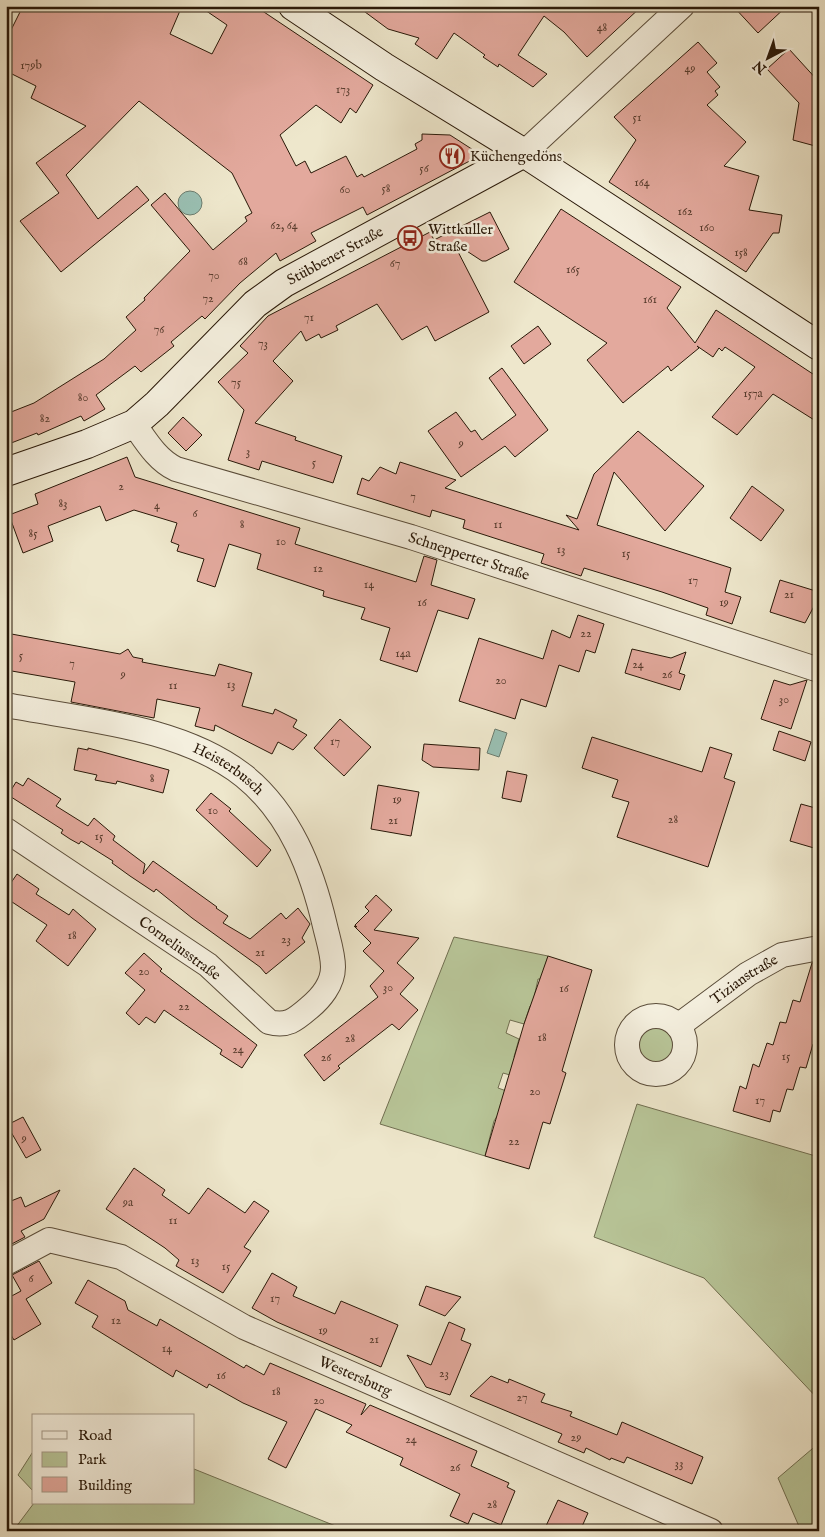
<svg xmlns="http://www.w3.org/2000/svg" width="825" height="1537" font-family="'IM FELL English',serif">
  <style>
    .green { fill: #b8c598; stroke: #706e50 }
    .water { fill: #9ac0b3; stroke: #6d7d6f }
    .building { fill: #e3a99d; stroke: #291808 }
    .lines { fill: none; stroke-linecap: round; stroke-linejoin: round }
    .street-casing { stroke: #5a4c39; stroke-width: 26 }
    .secondary-casing { stroke: #291808; stroke-width: 30 }
    .street { stroke: #f4efde; stroke-width: 24 }
    .secondary { stroke: #f4efde; stroke-width: 28 }
    .labels { text-anchor: middle; stroke-width: 5; stroke-linejoin: round; paint-order: stroke }
    .number-label { font-size: 12px; fill: #583c2d }
    .poi-label { font-size: 15px; fill: #291808; stroke: #f4efde; text-anchor: start }
    .street-label { font-size: 15px; fill: #291808; stroke: #f4efde }
  </style>
  <rect width="100%" height="100%" fill="#eee7cc"/>
  <filter id="stains"><feTurbulence type="fractalNoise" baseFrequency=".004" numOctaves="4"/><feColorMatrix values="0 0 0 0 .2 0 0 0 0 .09 0 0 0 0 .02 0 0 0 .5 -.17"/></filter>
  <radialGradient id="worn" r=".72"><stop offset=".6" stop-color="#630" stop-opacity="0"/><stop offset="1" stop-color="#630" stop-opacity=".3"/></radialGradient>
  <!-- green -->
  <path class="green" d="M454 937 548 956 541 979H538L532 1007 530 1006 524 1024 510 1020 506 1033 519 1039 514 1057 523 1059 517 1077 503 1073 498 1088 512 1093 494 1121 485 1156 380 1124Z
    M637 1047a19 19 0 1 1 38 0a19 19 0 1 1-38 0Z
    M637 1104 819 1157V1400L704 1278 594 1237Z
    M819 1443V1531H801L778 1478Z
    M34 1450V1492L18 1475Z
    M194 1469 348 1531H13L34 1503H194Z"/>
  <!-- water -->
  <path class="water" d="M178 203a12 12 0 1 1 24 0a12 12 0 1 1-24 0Z
    M495 729 507 733 499 757 487 753Z"/>
  <!-- building -->
  <path class="building" d="M23 6H182L170 34 212 54 227 25 199 6H255L373 85 356 113 350 108 341 123 316 105 280 135 296 166 305 161 311 173 346 156 357 177 362 174 364 177 417 149 415 144 422 140V134L450 135 481 155 367 215 363 207 311 233 316 241 280 261 276 253 240 283 205 319 202 316 171 342 174 346 141 372 135 366 96 395 105 409 84 421 81 416 38 435 37 433 6 445V414L34 403 104 359 136 330 126 317 145 300 144 298 190 251 151 205 165 193 213 250 247 221 245 217 252 213 232 173 139 101 66 175 98 219 137 186 149 200 61 272 20 221 59 193 36 163 86 126 31 98 36 86 6 71V40Z
    M357 6H642L587 57 564 32 544 16 518 55 547 74 533 87 499 64 498 67 483 57 485 55 454 33 437 59 415 44 419 38 388 29Z
    M733 6H787L758 33Z
    M698 42 717 63 707 72 720 87 715 91 718 95 707 105 746 142 724 166 759 176 749 210 782 215 779 233H773L746 272 609 182 636 140 614 117Z
    M789 49 819 82V147L793 140 799 103 767 69Z
    M561 209 681 287 667 308 695 343 716 310 819 378V423L773 394 737 435 712 417 755 367 725 347 722 351 719 348 713 357 697 346 699 348 671 371 668 366 623 403 587 360 607 343 514 282Z
    M490 212 509 249 486 261H482L453 242 489 312 435 341 427 326 402 340 377 304 336 326 338 330 321 338 319 334 306 341 301 331 273 361 293 381 255 423 296 437 295 440 342 456 333 483 262 461 259 470 228 460 244 410 218 382 248 353 240 346 268 316 430 232 434 240Z
    M538 326 551 344 524 364 511 346Z
    M502 368 548 430 515 457 505 446 461 477 428 431 456 412 471 432 475 430 482 440 516 415 489 378Z
    M183 417 202 435 186 451 168 433Z
    M638 431 704 486 665 531 614 472 597 525 731 568 725 592 741 597 732 624 706 615 708 608 662 592 584 568 581 576 541 563 544 554 463 528 465 520 432 510 430 517 357 494 362 478 369 481 380 467 396 474 400 462 456 480 445 488 579 530 566 515 577 519 594 474Z
    M127 457 135 477 300 528 295 544 416 582 424 556 437 560 431 585 475 599 468 619 438 610 417 672 380 660 390 628 361 619 365 608 323 596 324 591 257 569 261 554 229 544 215 587 197 581 204 559 177 551 179 545 171 542 177 523 134 510 106 521 100 506 48 526 53 541 23 553 9 515 38 504 35 494Z
    M752 486 784 510 761 541 730 518Z
    M780 580 819 592V597L805 623 770 612Z
    M578 615 604 624 595 653 586 650 579 672 559 665 546 707 521 699 515 719 459 701 479 638 543 659 552 630 570 638Z
    M6 633 120 654 128 649 133 657 143 659 142 662 215 676 219 664 252 673 242 706 273 714 275 709 297 720 293 727 307 735 293 750 278 742 272 754 215 725 214 731 195 726 200 708 157 699 154 718 71 702 75 682 6 670Z
    M632 649 671 658 686 652 679 673 685 675 680 690 625 673Z
    M774 680 790 685 807 680 791 729 761 719Z
    M340 719 371 747 344 776 314 748Z
    M779 731 811 742 805 761 773 750Z
    M592 737 702 772 710 747 732 754 724 778 735 782 708 867 617 837 629 802 612 797 618 780 582 768Z
    M424 744 480 748 479 770 433 767 422 760Z
    M78 748 88 750V748L169 770 163 793 117 781 116 784 95 780 97 775 74 770Z
    M507 771 527 775 521 802 502 798Z
    M28 778 61 799 56 806 88 826 94 818 115 836 113 840 145 864 143 874 153 861 217 907 216 908 228 916 223 923 250 939 281 913 286 919 298 908 310 924 302 938 305 942 266 974 260 967 192 918 156 889 154 892 130 876 112 863 113 861 81 841 79 844 70 839 61 833 63 830 8 795 16 782 23 786Z
    M378 785 419 792 411 836 371 829Z
    M211 793 231 809 229 811 271 850 257 867 196 810Z
    M801 804 819 809V831L814 848 790 841Z
    M17 874 39 889 36 894 69 915 73 909 96 929 68 966 36 941 47 925 6 898V890Z
    M376 895 392 910 374 930 419 938 397 963 414 978 400 994 418 1010 399 1030 392 1024 338 1066 340 1068 324 1081 304 1055 378 997 370 986 384 971 363 951 371 943 354 926 357 927 355 925 369 911 365 907Z
    M144 953 162 969 160 971 257 1045 242 1068 220 1054 222 1050 164 1010 155 1023 146 1017 139 1025 126 1013 145 990 125 973Z
    M548 956 592 970 562 1071 566 1073 550 1124 543 1122 529 1169 485 1156 524 1024Z
    M819 962V1046L813 1044 806 1068 800 1067 793 1090 787 1089 780 1112 773 1110 770 1122 733 1111 740 1086 746 1089 753 1064 759 1067 767 1043 773 1045 780 1022 786 1023 793 1000 800 1002 812 963Z
    M23 1117 41 1150 26 1158 7 1125Z
    M134 1168 165 1190 162 1195 189 1214 208 1188 245 1213 254 1201 269 1211 244 1247 251 1251 223 1293 176 1266 179 1260 165 1248 106 1209Z
    M60 1190 44 1219 21 1231 25 1237 6 1247V1203L21 1197 25 1207Z
    M39 1261 52 1283 26 1299 41 1324 14 1340 6 1327V1299L21 1291 12 1275Z
    M272 1273 297 1287 293 1296 335 1314 341 1301 398 1325 381 1367 277 1322 252 1308Z
    M88 1280 125 1301 128 1310 157 1326 160 1319 244 1368 246 1365 264 1375 270 1363 366 1404 361 1415 370 1405 477 1451 471 1466 509 1483 507 1487 515 1491 501 1525 473 1513 468 1524 450 1516 460 1494 400 1465 403 1458 346 1432 352 1425 316 1409 286 1468 268 1459 287 1422 243 1403 209 1384 207 1388 176 1370 173 1377 92 1327 98 1316 75 1303Z
    M426 1286 461 1297 445 1316 419 1305Z
    M449 1322 465 1329 461 1340 471 1344 450 1395 426 1387 407 1355 431 1365Z
    M491 1376 508 1383 509 1379 545 1394 541 1402 572 1412 570 1416 617 1435 622 1422 703 1457 692 1484 627 1457 624 1463 611 1458 610 1460 586 1448 584 1453 558 1442 562 1434 470 1396Z
    M558 1500 588 1513 580 1531H559L546 1526Z"/>
  <g class="lines">
    <defs>
      <g id="street">
        <path d="M524 153 682 6"/>
        <path id="s1" d="M134 424C146 441 157 460 176 469L411 537 819 670"/>
        <path id="s2" d="M6 705C83 720 181 726 244 776 290 813 312 870 325 926 328 939 333 954 333 967 333 984 320 999 309 1008 295 1020 287 1027 269 1022L208 965 6 830"/>
        <circle cx="656" cy="1045" r="29"/>
        <path id="s3" d="M678 1026 748 974 782 955 819 948"/>
        <path id="s4" d="M6 1263 49 1240 121 1257 244 1327 711 1531"/>
      </g>
      <g id="secondary">
        <path d="M293 6 384 67 524 153 819 346"/>
        <path id="s5" d="M6 472 87 444 134 424 157 404 255 304 284 283 524 153"/>
      </g>
    </defs>
    <!-- street casing -->
    <use href="#street" class="street-casing"/>
    <!-- secondary casing -->
    <use href="#secondary" class="secondary-casing"/>
    <!-- street -->
    <use href="#street" class="street"/>
    <!-- secondary -->
    <use href="#secondary" class="secondary"/>
  </g>
  <!-- icons -->
  <defs>
    <symbol id="restaurant-ring" viewBox="-11 -11 22 22"><circle r="9.5" fill="#f4efde" stroke="#8f2418" stroke-width="1.5"/><path d="M-5-6h1v4h1v-4h1v4h1v-4h1v5L-1.5 .5V6h-2V.5L-5-1ZM5-6V6H3V1.5H1.5Q1.5-4 5-6Z" fill="#8f2418"/></symbol>
    <symbol id="bus-ring" viewBox="-11 -11 22 22"><circle r="9.5" fill="#f4efde" stroke="#8f2418" stroke-width="1.5"/><path d="M-5-6H5V4H4V6H2V4H-2V6H-4V4H-5ZM-3.5-4V0h7V-4ZM-3.5 1.2v1.5H-2V1.2ZM2 1.2v1.5H3.5V1.2Z" fill="#8f2418"/></symbol>
  </defs>
  <g fill-rule="evenodd">
    <use href="#restaurant-ring" x="438" y="142" width="28" height="28"/>
    <use href="#bus-ring" x="396" y="224" width="28" height="28"/>
  </g>
  <g class="labels">
    <!-- number labels -->
    <g class="number-label">
      <text x="602" y="31">48</text>
      <text x="31" y="69">179b</text>
      <text x="690" y="72">49</text>
      <text x="343" y="93">173</text>
      <text x="637" y="121">51</text>
      <text x="424" y="172">56</text>
      <text x="642" y="186">164</text>
      <text x="386" y="192">58</text>
      <text x="345" y="193">60</text>
      <text x="685" y="215">162</text>
      <text x="284" y="229">62, 64</text>
      <text x="707" y="231">160</text>
      <text x="741" y="256">158</text>
      <text x="243" y="265">68</text>
      <text x="395" y="267">67</text>
      <text x="573" y="273">165</text>
      <text x="214" y="279">70</text>
      <text x="208" y="302">72</text>
      <text x="650" y="303">161</text>
      <text x="309" y="321">71</text>
      <text x="159" y="333">76</text>
      <text x="263" y="347">73</text>
      <text x="236" y="386">75</text>
      <text x="753" y="397">157a</text>
      <text x="83" y="401">80</text>
      <text x="45" y="422">82</text>
      <text x="461" y="447">9</text>
      <text x="248" y="455">3</text>
      <text x="314" y="466">5</text>
      <text x="121" y="490">2</text>
      <text x="413" y="500">7</text>
      <text x="63" y="507">83</text>
      <text x="157" y="509">4</text>
      <text x="195" y="517">6</text>
      <text x="242" y="528">8</text>
      <text x="498" y="528">11</text>
      <text x="33" y="537">85</text>
      <text x="281" y="545">10</text>
      <text x="561" y="553">13</text>
      <text x="626" y="557">15</text>
      <text x="318" y="572">12</text>
      <text x="693" y="584">17</text>
      <text x="369" y="588">14</text>
      <text x="789" y="598">21</text>
      <text x="422" y="606">16</text>
      <text x="724" y="606">19</text>
      <text x="586" y="637">22</text>
      <text x="403" y="657">14a</text>
      <text x="21" y="659">5</text>
      <text x="72" y="667">7</text>
      <text x="638" y="668">24</text>
      <text x="123" y="678">9</text>
      <text x="667" y="678">26</text>
      <text x="501" y="684">20</text>
      <text x="231" y="688">13</text>
      <text x="173" y="689">11</text>
      <text x="784" y="703">30</text>
      <text x="335" y="745">17</text>
      <text x="152" y="782">8</text>
      <text x="397" y="803">19</text>
      <text x="213" y="814">10</text>
      <text x="673" y="823">28</text>
      <text x="393" y="824">21</text>
      <text x="99" y="840">15</text>
      <text x="72" y="939">18</text>
      <text x="286" y="943">23</text>
      <text x="260" y="956">21</text>
      <text x="144" y="975">20</text>
      <text x="388" y="991">30</text>
      <text x="564" y="992">16</text>
      <text x="184" y="1010">22</text>
      <text x="542" y="1041">18</text>
      <text x="350" y="1042">28</text>
      <text x="238" y="1053">24</text>
      <text x="786" y="1060">15</text>
      <text x="326" y="1061">26</text>
      <text x="535" y="1095">20</text>
      <text x="760" y="1104">17</text>
      <text x="24" y="1142">9</text>
      <text x="514" y="1145">22</text>
      <text x="128" y="1206">9a</text>
      <text x="173" y="1224">11</text>
      <text x="195" y="1264">13</text>
      <text x="226" y="1270">15</text>
      <text x="31" y="1282">6</text>
      <text x="275" y="1302">17</text>
      <text x="116" y="1324">12</text>
      <text x="323" y="1334">19</text>
      <text x="374" y="1343">21</text>
      <text x="167" y="1352">14</text>
      <text x="444" y="1377">23</text>
      <text x="221" y="1379">16</text>
      <text x="276" y="1395">18</text>
      <text x="522" y="1401">27</text>
      <text x="319" y="1404">20</text>
      <text x="576" y="1441">29</text>
      <text x="411" y="1443">24</text>
      <text x="679" y="1467">33</text>
      <text x="455" y="1471">26</text>
      <text x="492" y="1508">28</text>
    </g>
    <!-- poi labels -->
    <g class="poi-label">
      <text x="470" y="161">Küchengedöns</text>
      <text x="428" y="234">Wittkuller<tspan x="428" dy="17">Straße</tspan></text>
    </g>
    <!-- street labels -->
    <g class="street-label">
      <text dy="5" stroke="none"><textPath href="#s5" startOffset="401">Stübbener Straße</textPath></text>
      <text dy="5" stroke="none"><textPath href="#s1" startOffset="368">Schnepperter Straße</textPath></text>
      <text dy="5" stroke="none"><textPath href="#s2" startOffset="234">Heisterbusch</textPath></text>
      <text transform="translate(180 948) rotate(36)" y="5">Corneliusstraße</text>
      <text dy="5" stroke="none"><textPath href="#s3" startOffset="81">Tizianstraße</textPath></text>
      <text dy="5" stroke="none"><textPath href="#s4" startOffset="386">Westersburg</textPath></text>
    </g>
  </g>
  <!-- margin -->
  <rect width="825" height="1537" fill="none" stroke="#eee7cc" stroke-width="25"/>
  <rect x="8" y="8" width="810" height="1522" fill="none" stroke="#291808" stroke-width="2.5"/>
  <rect x="12" y="12" width="800" height="1512" fill="none" stroke="#291808"/>
  <!-- legend -->
  <rect x="32" y="1414" width="162" height="90" fill="#f4efde" stroke="#a39988"/>
  <rect x="42" y="1431" width="25" height="8" fill="#f4efde" stroke="#a39988"/>
  <text x="78" y="1440" font-size="15" fill="#291808">Road</text>
  <rect x="42" y="1452" width="25" height="15" fill="#b8c598" stroke="#a39988"/>
  <text x="78" y="1464" font-size="15" fill="#291808">Park</text>
  <rect x="42" y="1477" width="25" height="15" fill="#e3a99d" stroke="#a39988"/>
  <text x="78" y="1490" font-size="15" fill="#291808">Building</text>
  <!-- north arrow -->
  <g transform="translate(768 58) rotate(221)" stroke="#f4efde" stroke-width="4" paint-order="stroke">
  <path d="M0-4L9 19L0 12L-9 19Z" fill="#291808"/>
  <text y="-8" font-size="14" font-weight="bold" text-anchor="middle" fill="#291808">N</text>
  </g>
  <rect width="100%" height="100%" filter="url(#stains)"/>
  <rect width="100%" height="100%" fill="url(#worn)"/>
</svg>
